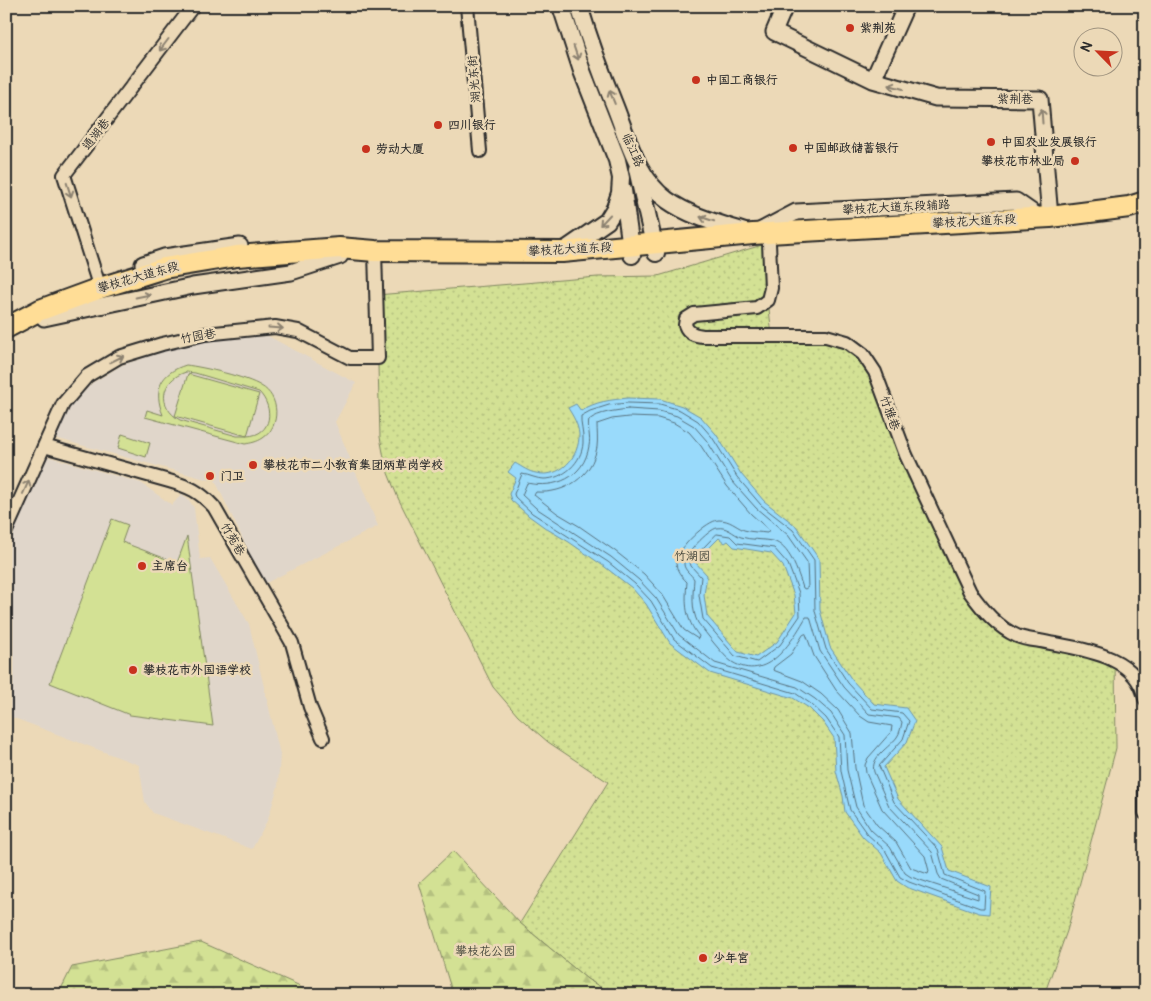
<svg xmlns="http://www.w3.org/2000/svg" width="1151" height="1001" font-family="Pangolin,'LXGW WenKai TC',sans-serif">
  <style>
    .built { fill: #e0d6ca }
    .grass { fill: url(#grass-dots); stroke: #7f8660 }
    .forest { fill: url(#forest-firs); stroke: #7f8660 }
    .pitch { fill: #d3e194; stroke: #7f8660; fill-rule: evenodd }
    .water { fill: #99dafb; stroke: #6d94a8; fill-rule: evenodd }
    .lines { fill: none; stroke-linecap: round; stroke-linejoin: round }
    .shore { stroke: #57717e; stroke-width: 1 }
    .minor-casing { stroke: #2b2b2b; stroke-width: 16 }
    .tertiary-casing { stroke: #2b2b2b; stroke-width: 19 }
    .secondary-casing { stroke: #2b2b2b; stroke-width: 20 }
    .trunk-casing { stroke: #2b2b2b; stroke-width: 24 }
    .minor { stroke: #ecd9b7; stroke-width: 12 }
    .tertiary { stroke: #ecd9b7; stroke-width: 15 }
    .secondary { stroke: #ecd9b7; stroke-width: 16 }
    .trunk { stroke: #ffdd96; stroke-width: 20 }
    .oneway { stroke: #8c8271 }
    .poi-dot { fill: #c8321e; stroke: #ecd9b7; stroke-width: 2 }
    .labels { text-anchor: middle; stroke-width: 5; stroke-linejoin: round; paint-order: stroke }
    .poi-label { font-size: 12px; font-weight: bold; fill: #2b2b2b; stroke: #ecd9b7; text-anchor: start }
    .street-label { font-size: 12px; fill: #2b2b2b; stroke: #ecd9b7 }
    .park-label { font-size: 12px; fill: #44463b; stroke: #ecd9b7 }
  </style>
  <defs>
    <pattern id="grass-dots" width="8" height="8" patternUnits="userSpaceOnUse" patternTransform="scale(1.25)"><rect width="8" height="8" fill="#d3e194"/><path d="M2 2h.1M6 6h.1" fill="none" stroke="#b5c180" stroke-width="1.8" stroke-linecap="round"/></pattern>
    <pattern id="forest-firs" width="22" height="20" patternUnits="userSpaceOnUse" patternTransform="scale(1.25)"><rect width="22" height="20" fill="#d3e194"/><path d="M5 1l3.5 6h-7zM16 11l3.5 6h-7z" fill="#b5c180"/></pattern>
  </defs>
  <rect width="100%" height="100%" fill="#ecd9b7"/>
  <filter id="ink" filterUnits="userSpaceOnUse"><feTurbulence type="fractalNoise" baseFrequency=".02" numOctaves="2"/><feDisplacementMap in="SourceGraphic" scale="10" xChannelSelector="R" yChannelSelector="G"/><feConvolveMatrix kernelMatrix="1 2 1 2 8 2 1 2 1" color-interpolation-filters="sRGB"/></filter>
  <g filter="url(#ink)">
    <!-- built -->
    <path class="built" d="M268 336 356 383 335 422 378 526 264 584 214 478 209 480 55 438 68 409 92 383 122 365 193 342Z
      M46 456 141 483 172 505 182 494 189 500 194 508 200 559 210 558 249 624 280 754 278 786 268 819 252 849 153 813 145 802 139 765 6 715V548Z"/>
    <!-- grass -->
    <path class="grass" d="M769 243 768 300 772 336H826L863 354 970 592 998 625 1115 661 1116 748 1067 931 1044 995H614L587 979 520 923 608 782 548 742 518 716 493 687 398 498 386 468 380 437 376 295 598 277 658 276Z"/>
    <!-- forest -->
    <path class="forest" d="M453 851 520 923 587 979 614 995H453L419 883Z
      M201 942 298 985 309 995H58L72 967Z"/>
    <!-- pitch -->
    <path class="pitch" d="M186 365C203 367 247 377 261 386 280 396 281 426 263 438 257 442 251 443 245 444L145 417 147 410 163 415C153 390 160 373 186 365ZM186 372 195 373 259 392C274 407 273 435 247 436L259 394 188 374 175 416 247 436H237L180 420C157 407 160 380 186 372Z
      M122 434 150 443 146 457 118 448Z
      M112 519 128 525 122 542 177 563 187 536 213 726 130 715 50 683Z"/>
    <!-- water -->
    <path class="water" d="M628 398 660 399 682 406 701 417 716 434 741 474 764 501 796 526 819 559 820 610 830 647 852 680 874 704 906 708 915 721 907 742 884 767 898 799 942 847 949 871 991 887 989 914 979 913 906 887 897 881 881 853 863 837 845 812 843 796 836 771 834 738 823 722 809 708 793 698 710 673 670 643 646 604 632 588 605 567 569 542 547 529 529 516 511 500 509 494 516 478 508 472 515 463C522 467 529 472 536 473 560 479 580 457 579 434 578 424 573 416 568 408L576 404 581 411C595 401 612 400 628 398ZM719 538 725 543 728 541 734 547 771 553 783 566 794 595 796 613 777 642 756 657 738 652 707 616 704 595 707 575 695 562Z"/>
    <g class="lines">
      <!-- shore -->
      <path class="shore" d="M628 403 660 404 680 410 698 421 712 437 737 477 761 505 793 530 814 560 815 611 826 649 848 683 872 709 902 713 909 721 903 739 879 766 894 802 938 849 945 875 985 891 984 908H980L909 882 900 877 885 850 867 834 850 810 841 771 839 737 826 718 811 704 795 693 712 668 674 639 651 601 635 584 608 562 532 513 515 497 514 494 522 474C530 475 536 479 544 479 564 479 582 462 583 443 584 433 580 424 581 416L590 411 609 405Z
        M628 409 659 411 677 416 694 426 707 441 732 481 756 508 788 535 807 562 808 587 805 589 803 588C798 573 790 545 772 541 762 539 751 540 741 537 733 534 727 526 717 528 709 529 683 556 684 564 684 570 691 574 694 579 693 593 691 610 698 623 706 633 723 656 732 662 767 683 791 643 806 617H810L820 651 844 687 869 714 899 718 902 722C901 727 900 733 897 737 889 748 870 757 874 772L889 806 932 852 938 874 941 879 978 894V899L911 877 905 873 890 847 871 830 856 807 847 770 845 735 831 713 815 699 797 687 715 663 679 635 656 598 639 580 611 557 536 508 522 495 527 483C555 489 584 478 589 446 591 437 587 428 589 420 599 412 615 411 628 409Z
        M629 417 658 418 674 423 689 432 701 446 727 486 751 514 769 530 767 533C760 532 750 532 744 530 735 526 730 520 719 520 707 520 677 549 676 562 676 570 681 576 687 582 685 603 685 619 699 636L698 639 684 630 662 594 644 574 615 551 579 526 557 513 534 495 536 492C565 494 592 477 597 447 598 439 597 431 597 424L612 419Z
        M717 534 730 536 737 543 774 548 788 564 799 593 800 616 780 645 757 662 735 656 703 619 699 595 701 577 691 566 690 562Z
        M806 634 814 656 836 690 860 716 869 722 892 726 891 732 868 758 865 765 866 773 882 809 925 856 929 871 928 874 911 868 896 842 877 825 863 805 855 768 852 733 838 710 821 694 802 681 773 670 774 667 791 654 803 635Z"/>
      <defs>
        <path id="minor" d="M467 6 480 151
          M766 233 769 243 771 288 768 300 757 308 694 314 686 319 685 325C688 333 694 335 703 336H826L847 342 863 354 875 372 906 455 970 592C983 610 997 627 1017 636 1024 639 1033 640 1040 641 1077 649 1137 653 1145 699
          M97 279 64 175 193 6
          M44 446 169 481C190 487 199 491 214 507L292 643 310 707 323 738
          M6 531 63 404 87 376 119 357 162 344 205 334 275 327 298 331 350 358H378L375 251
          M1145 785V813"/>
        <path id="tertiary" d="M785 6 774 32 873 80 936 98 1040 99 1050 217
          M873 80 906 6
          M758 232 796 212 1016 201 1039 217
          M143 264 164 257 240 246
          M44 318 193 286 291 272 340 256"/>
        <path id="secondary" d="M561 6 582 71 617 160 621 178 620 193 615 208 607 221 562 252
          M579 6C589 39 601 72 614 104 627 136 637 179 667 200 691 217 721 224 748 233
          M637 169 656 253
          M623 190 632 255"/>
        <path id="trunk" d="M6 328 40 310 100 288 164 268 237 256 339 248 375 251 562 252 753 234 1050 217 1129 207 1145 202"/>
      </defs>
      <!-- minor casing -->
      <use href="#minor" class="minor-casing"/>
      <!-- tertiary casing -->
      <use href="#tertiary" class="tertiary-casing"/>
      <!-- secondary casing -->
      <use href="#secondary" class="secondary-casing"/>
      <!-- trunk casing -->
      <use href="#trunk" class="trunk-casing"/>
      <!-- minor -->
      <use href="#minor" class="minor"/>
      <!-- tertiary -->
      <use href="#tertiary" class="tertiary"/>
      <!-- secondary -->
      <use href="#secondary" class="secondary"/>
      <!-- trunk -->
      <use href="#trunk" class="trunk"/>
    </g>
    <!-- one-way arrows -->
    <defs><path id="oneway-shaft" d="M-6 0H5M1.5-3L5.5 0L1.5 3" fill="none" stroke-width="1.6" stroke-linecap="round" stroke-linejoin="round" transform="scale(1.25)"/></defs>
    <g class="oneway">
      <use href="#oneway-shaft" transform="translate(164 45) rotate(127)"/>
      <use href="#oneway-shaft" transform="translate(576 53) rotate(71)"/>
      <use href="#oneway-shaft" transform="translate(896 87) rotate(-164)"/>
      <use href="#oneway-shaft" transform="translate(612 97) rotate(-112)"/>
      <use href="#oneway-shaft" transform="translate(1042 116) rotate(-94)"/>
      <use href="#oneway-shaft" transform="translate(69 190) rotate(72)"/>
      <use href="#oneway-shaft" transform="translate(707 219) rotate(-162)"/>
      <use href="#oneway-shaft" transform="translate(605 220) rotate(133)"/>
      <use href="#oneway-shaft" transform="translate(143 296) rotate(-12)"/>
      <use href="#oneway-shaft" transform="translate(276 328) rotate(4)"/>
      <use href="#oneway-shaft" transform="translate(117 359) rotate(-26)"/>
      <use href="#oneway-shaft" transform="translate(26 487) rotate(-66)"/>
    </g>
  </g>
  <!-- markers -->
  <g class="poi-dot">
    <circle cx="850" cy="28" r="5"/>
    <circle cx="696" cy="80" r="5"/>
    <circle cx="438" cy="125" r="5"/>
    <circle cx="991" cy="142" r="5"/>
    <circle cx="793" cy="148" r="5"/>
    <circle cx="366" cy="149" r="5"/>
    <circle cx="1075" cy="161" r="5"/>
    <circle cx="253" cy="465" r="5"/>
    <circle cx="210" cy="476" r="5"/>
    <circle cx="142" cy="566" r="5"/>
    <circle cx="133" cy="670" r="5"/>
    <circle cx="703" cy="958" r="5"/>
  </g>
  <g class="labels">
    <!-- poi labels -->
    <g class="poi-label">
      <text x="860" y="32">紫荆苑</text>
      <text x="706" y="84">中国工商银行</text>
      <text x="448" y="129">四川银行</text>
      <text x="1001" y="146">中国农业发展银行</text>
      <text x="803" y="152">中国邮政储蓄银行</text>
      <text x="376" y="153">劳动大厦</text>
      <text x="1065" y="165" text-anchor="end">攀枝花市林业局</text>
      <text x="263" y="469">攀枝花市二小教育集团炳草岗学校</text>
      <text x="220" y="480">门卫</text>
      <text x="152" y="570">主席台</text>
      <text x="143" y="674">攀枝花市外国语学校</text>
      <text x="713" y="962">少年宫</text>
    </g>
    <!-- street labels -->
    <g class="street-label">
      <text transform="translate(474 79) rotate(-95)" y="4">湖光东街</text>
      <text x="1015" y="103">紫荆巷</text>
      <text transform="translate(96 134) rotate(-52)" y="4">通湖巷</text>
      <text transform="translate(633 150) rotate(66)" y="4">临江路</text>
      <text transform="translate(896 207) rotate(-3)" y="4">攀枝花大道东段辅路</text>
      <text transform="translate(974 221) rotate(-3)" y="4">攀枝花大道东段</text>
      <text transform="translate(570 249) rotate(-3)" y="4">攀枝花大道东段</text>
      <text transform="translate(138 277) rotate(-16)" y="4">攀枝花大道东段</text>
      <text transform="translate(198 336) rotate(-10)" y="4">竹园巷</text>
      <text transform="translate(890 413) rotate(70)" y="4">竹雅巷</text>
      <text transform="translate(233 539) rotate(60)" y="4">竹苑巷</text>
    </g>
    <!-- park labels -->
    <g class="park-label">
      <text x="692" y="560">竹湖园</text>
      <text x="485" y="955">攀枝花公园</text>
    </g>
  </g>
  <!-- margin -->
  <rect width="1151" height="1001" fill="none" stroke="#ecd9b7" stroke-width="25"/>
  <rect x="12" y="12" width="1126" height="976" fill="none" stroke="#2b2b2b" stroke-width="2" filter="url(#ink)"/>
  <!-- north arrow -->
  <g transform="translate(1098 52) rotate(294)"><circle r="24" fill="#ecd9b7" stroke="#9f937f"/>
  <path d="M0-4L9 19L0 12L-9 19Z" fill="#c8321e"/>
  <text y="-8" font-size="14" font-weight="bold" text-anchor="middle" fill="#2b2b2b">N</text>
  </g>
</svg>
